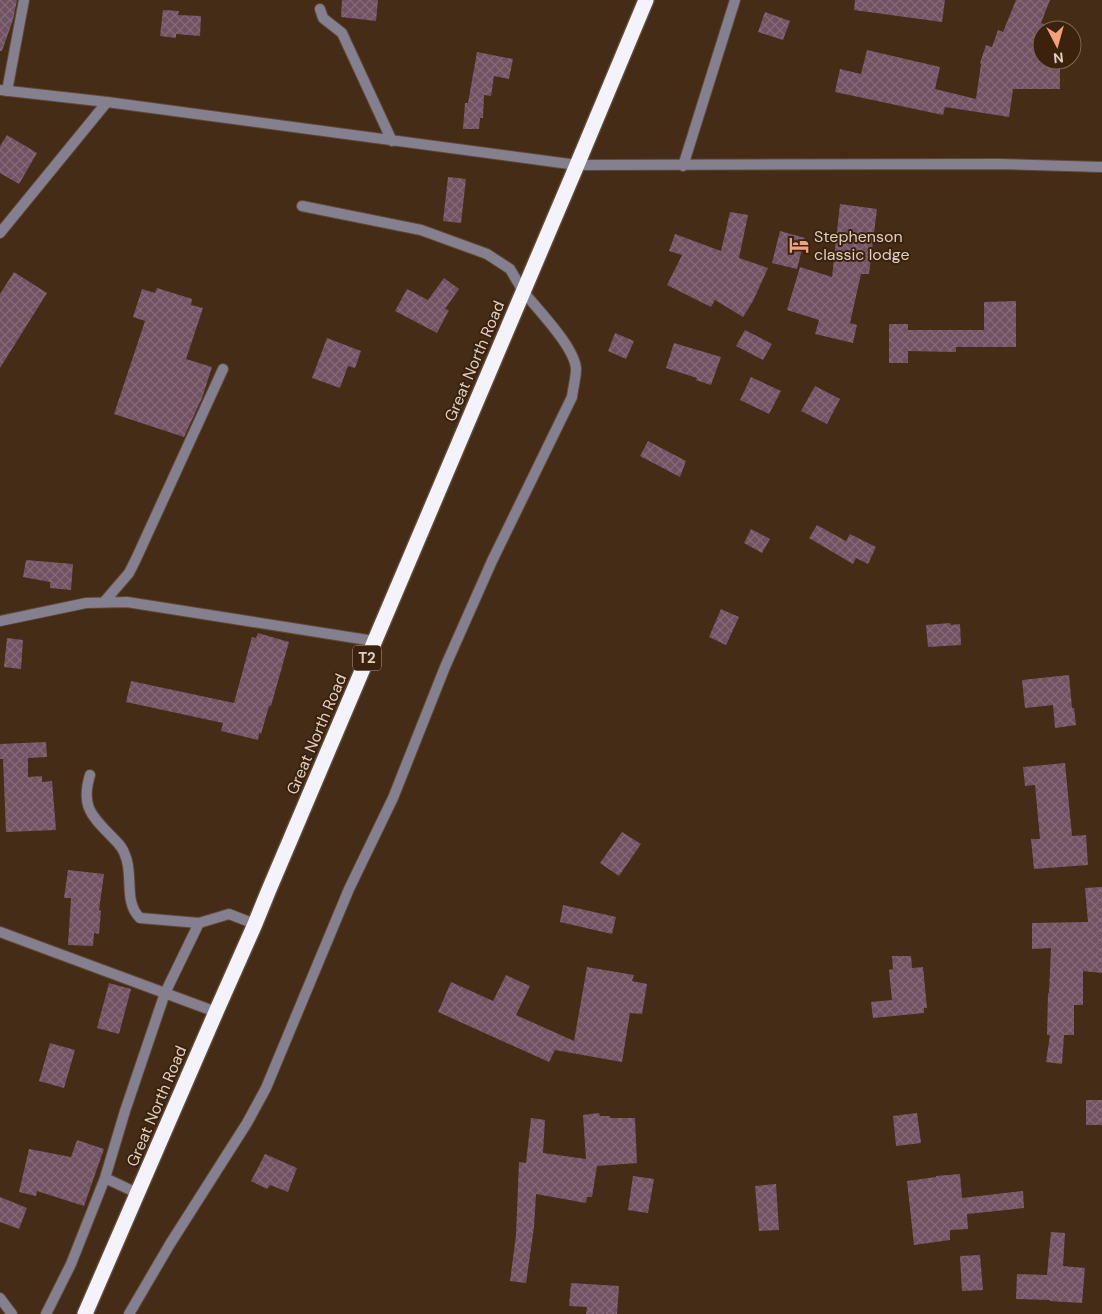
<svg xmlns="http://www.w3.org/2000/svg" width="1102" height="1314" font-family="'DM Sans',sans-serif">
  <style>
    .building { fill: url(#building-cross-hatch) }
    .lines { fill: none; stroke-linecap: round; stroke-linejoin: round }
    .lane-casing { stroke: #614936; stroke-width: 12 }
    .street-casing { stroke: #614936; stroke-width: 12 }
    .highway-casing { stroke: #614936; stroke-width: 18 }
    .lane { stroke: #848090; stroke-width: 10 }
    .street { stroke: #848090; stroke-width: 10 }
    .highway { stroke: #f4f2fa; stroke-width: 15 }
    .labels { text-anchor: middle; stroke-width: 4; stroke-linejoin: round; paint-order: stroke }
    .shield { fill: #3a220d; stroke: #ae9b8c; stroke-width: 1 }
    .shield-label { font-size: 15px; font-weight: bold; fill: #dfcfc2 }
    .poi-label { font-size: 16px; fill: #dfcfc2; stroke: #3a220d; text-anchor: start }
    .street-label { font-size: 16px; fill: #dfcfc2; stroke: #3a220d }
  </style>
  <defs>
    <pattern id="building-cross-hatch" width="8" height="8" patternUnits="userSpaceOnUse" patternTransform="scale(1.25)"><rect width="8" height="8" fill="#715263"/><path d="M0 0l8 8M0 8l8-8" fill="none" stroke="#856a78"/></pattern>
  </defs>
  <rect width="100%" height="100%" fill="#452c17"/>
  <!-- building -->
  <path class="building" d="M0 0H17L13 20 2 51H0Z
    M342 0H378L376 21 341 17Z
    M855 0H945L942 22 854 10Z
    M1016 0H1050L1041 23 1060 30H1042V60H1060V89H1013L1009 117 945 107 943 115 835 92 840 69 861 74 867 50 940 67 935 89 976 99 981 64 980 63 986 45 992 47 998 30 1003 32Z
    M163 10 179 11 178 15 201 16 200 36 176 34V38L160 36Z
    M765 12 790 21 783 40 758 32Z
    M477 52 513 59 509 79 494 76 491 96 484 95 483 118H480L479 129H463L465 103H468Z
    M7 135 37 153 19 184 0 173V146Z
    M448 177 466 179 461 223 443 221Z
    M840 204 877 209 869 274H861L850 323 857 325 853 343 815 334 819 320 787 310 800 267 832 277Z
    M730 212 748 215 739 258 768 268 753 301 743 317 715 300 711 307 667 285 682 255 669 251 675 234 721 251Z
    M780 231 805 238 797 269 772 263Z
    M14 272 47 293 0 368V294Z
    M444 278 459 289 445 309 449 310 437 333 395 311 407 289 428 300Z
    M157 288 192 299 191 305 203 308 186 359 212 367 202 398 184 437 114 414 145 321 133 317 142 289 155 293Z
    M1016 301V347H956V352L908 351V363H889V324H908V330H984V302Z
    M745 330 772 344 763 360 736 346Z
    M615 333 634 341 626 359 608 351Z
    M327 338 361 351 355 368 348 366 340 388 312 378Z
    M674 343 721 357 711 385 696 380 697 378 666 368Z
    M751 377 781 391 769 414 740 400Z
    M815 386 840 399 827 424 801 411Z
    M648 441 686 461 680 477 640 456Z
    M817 525 846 541 850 534 876 547 868 564 856 558 853 564 809 538Z
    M751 529 770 539 762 553 744 543Z
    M26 560 73 564 71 590 50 588V582L23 577Z
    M721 609 739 617 726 645 709 637Z
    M950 623 951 625 960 624 961 645 928 647 926 625Z
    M258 633 289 642 271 706H269L261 734 259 733 258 740 221 731 223 723 126 702 131 681 234 703 252 637 256 638Z
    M7 638 23 640 21 669 4 667Z
    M1069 675 1072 708H1074L1076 725 1055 728 1053 705 1025 708 1022 680Z
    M46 742 47 757 28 758V777L42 776V782L52 781 56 830 6 832 3 759H0V744Z
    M1065 763 1072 836 1086 835 1088 865 1034 869 1031 839H1040L1035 785 1025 786 1023 767Z
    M622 832 641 844 619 876 600 863Z
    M68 870 104 874 99 910 101 911 99 934 94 933 93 946 68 945 71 898H64Z
    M1102 887V973L1083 971V1005H1074V1035H1064L1062 1064 1046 1062 1050 1035H1047L1048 993H1049L1051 948 1032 949V923L1088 922 1085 888Z
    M563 905 616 917 612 934 560 922Z
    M892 956H911L912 968 923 967 927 1008H924V1013L873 1018 871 1002 892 1000 889 970 893 969Z
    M587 967 634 975 632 981 647 984 642 1014 630 1013 622 1062 555 1050 549 1062 438 1012 451 982 493 1001 506 975 530 986 516 1015 574 1041Z
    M109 983 131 989 119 1034 97 1028Z
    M50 1043 75 1050 64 1088 39 1081Z
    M1086 1100H1102V1125H1086Z
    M599 1113 600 1116H610V1118H635L637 1163 597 1166 592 1197H587L586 1203 536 1194 534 1227 526 1283 510 1281 516 1235 519 1162 526 1163 531 1118 545 1120 543 1153 586 1159 583 1115Z
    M917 1113 921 1143 896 1146 893 1116Z
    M77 1140 104 1149 84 1206 37 1191 36 1196 19 1192 29 1149 71 1157Z
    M265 1154 297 1168 288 1192 270 1185 267 1189 251 1181Z
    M960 1174 962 1198 1023 1191 1024 1208 967 1214 968 1229 950 1230V1240L914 1245 907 1181 936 1177V1176Z
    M633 1176 654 1179 648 1213 628 1210Z
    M776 1184 779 1230 759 1231 755 1186Z
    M0 1197 27 1208 19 1229 0 1222Z
    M1051 1232 1065 1233 1063 1266 1085 1268 1082 1303 1050 1301V1300L1016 1299 1017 1274 1047 1275Z
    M980 1255 983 1290 962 1291 960 1256Z
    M571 1283 619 1286 617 1314H586L587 1307 569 1306Z"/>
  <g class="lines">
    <defs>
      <path id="lane" d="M302 206 421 230 487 254 510 269 523 291
        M90 775C80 808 93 817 114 839 119 844 123 848 125 855 134 874 123 902 140 918L199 923 229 914 255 924
        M105 1178 137 1193
        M46 1314 71 1264 105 1178 125 1111 165 993 199 923"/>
      <path id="street" d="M320 9 323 18 342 33 392 141
        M0 90 107 102 577 165 999 164 1102 167
        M7 91 24 0
        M683 166 735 0
        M0 233 107 102
        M104 602 129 573 136 559 223 369
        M0 621 86 603 127 602 374 641
        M0 932 216 1012
        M0 1298 12 1314
        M129 1314 170 1244 247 1123 266 1088 349 889 393 798 445 667 492 561 572 397C573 388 576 378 576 369 575 347 537 309 523 291"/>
      <path id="highway" d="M85 1314 216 1012 255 924 268 892 577 165 646 0"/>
    </defs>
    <!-- lane casing -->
    <use href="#lane" class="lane-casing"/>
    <!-- street casing -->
    <use href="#street" class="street-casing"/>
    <!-- highway casing -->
    <use href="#highway" class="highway-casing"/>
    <!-- lane -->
    <use href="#lane" class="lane"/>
    <!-- street -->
    <use href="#street" class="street"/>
    <!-- highway -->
    <use href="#highway" class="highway"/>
  </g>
  <!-- icons -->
  <defs>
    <symbol id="hotel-bare" viewBox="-9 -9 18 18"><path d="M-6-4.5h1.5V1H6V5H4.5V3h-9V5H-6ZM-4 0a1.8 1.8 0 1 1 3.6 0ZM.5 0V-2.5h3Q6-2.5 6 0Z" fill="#f1a17c" stroke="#3a220d" stroke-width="2.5" paint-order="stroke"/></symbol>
  </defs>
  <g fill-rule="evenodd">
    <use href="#hotel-bare" x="785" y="231" width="28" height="28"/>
  </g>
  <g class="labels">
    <!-- shield labels -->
    <rect class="shield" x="353" y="645.5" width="28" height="25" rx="4"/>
    <g class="shield-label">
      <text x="367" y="663">T2</text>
    </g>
    <!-- poi labels -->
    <g class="poi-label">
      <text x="814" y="242">Stephenson<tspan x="814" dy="18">classic lodge</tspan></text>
    </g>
    <!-- street labels -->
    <g class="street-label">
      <text transform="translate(474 361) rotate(-67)" y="6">Great North Road</text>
      <text transform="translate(316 734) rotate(-67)" y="6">Great North Road</text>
      <text transform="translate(156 1106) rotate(-67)" y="6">Great North Road</text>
    </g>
  </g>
  <!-- north arrow -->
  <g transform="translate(1057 45) rotate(174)"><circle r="24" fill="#3a220d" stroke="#7c6755"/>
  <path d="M0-4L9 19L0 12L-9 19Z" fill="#f1a17c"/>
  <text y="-8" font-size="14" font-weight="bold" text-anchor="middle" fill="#dfcfc2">N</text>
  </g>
</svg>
